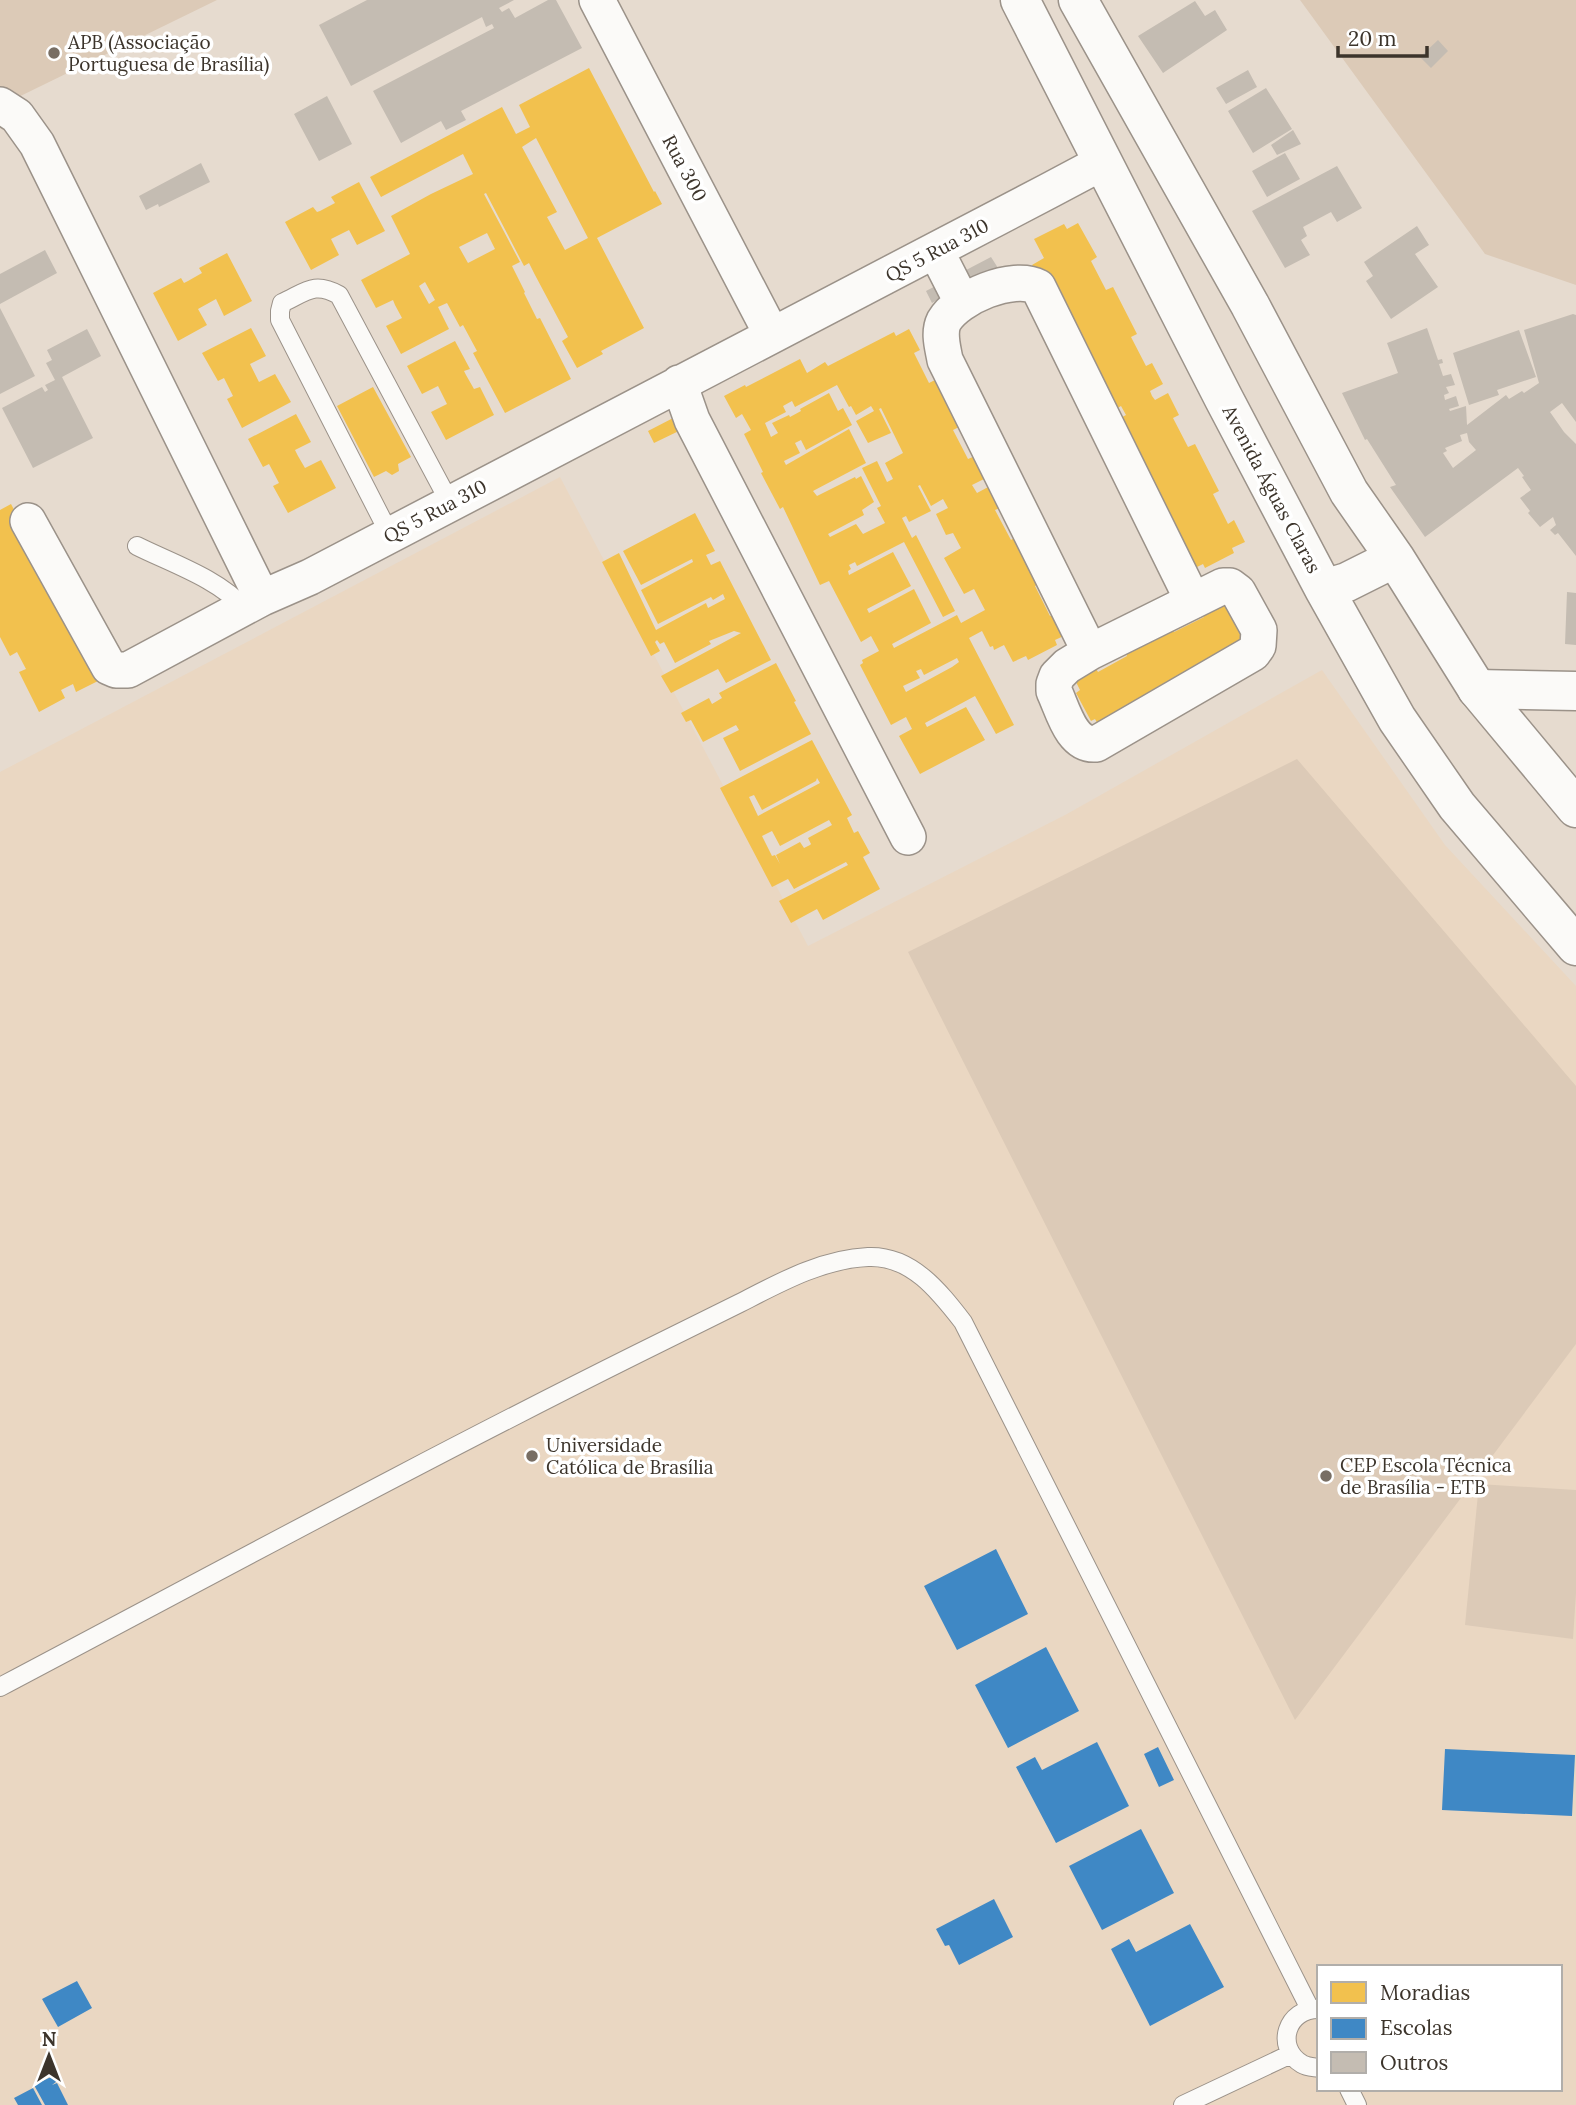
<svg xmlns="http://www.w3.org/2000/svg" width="1576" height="2105" font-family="Lora,serif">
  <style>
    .built { fill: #ead7c2; fill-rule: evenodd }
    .green { fill: #dccab7 }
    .homes { fill: #f2c14e; fill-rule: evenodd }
    .schools { fill: #3f88c5 }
    .building { fill: #c4bcb2; fill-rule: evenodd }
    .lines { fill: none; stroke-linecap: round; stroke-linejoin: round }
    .service-casing { stroke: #9b9289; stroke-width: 20 }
    .minor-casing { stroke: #9b9289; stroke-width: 38 }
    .tertiary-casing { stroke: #9b9289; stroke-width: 41 }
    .secondary-casing { stroke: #9b9289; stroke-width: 41 }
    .service { stroke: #fbfaf8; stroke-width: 18 }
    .minor { stroke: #fbfaf8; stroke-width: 35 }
    .tertiary { stroke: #fbfaf8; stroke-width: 38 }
    .secondary { stroke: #fbfaf8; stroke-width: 38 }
    .poi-dot { fill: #786e64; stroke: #fff; stroke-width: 2.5 }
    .labels { text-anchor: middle; stroke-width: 7; stroke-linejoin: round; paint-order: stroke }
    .poi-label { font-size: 19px; fill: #3c342b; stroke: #fff; text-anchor: start }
    .street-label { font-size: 19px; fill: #3c342b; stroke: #fff }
  </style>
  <rect width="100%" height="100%" fill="#e6dbcf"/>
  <!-- built -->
  <path class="built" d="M560 477 808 946 1067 814 1322 670 1445 845 1576 986V2105H0V772ZM1319 1967H1560V2089H1319Z"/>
  <!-- green -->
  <path class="green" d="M0 0H217L0 106Z
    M1300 0H1576V285L1485 254Z
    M1297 759 1576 1086V1344L1295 1720 908 952Z
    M1479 1484 1576 1490V1593L1573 1639 1465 1625Z"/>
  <!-- homes -->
  <path class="homes" d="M589 68 654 192 655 191 662 204 597 238 644 328 601 351 603 354 577 368 562 341 568 337 535 275 529 263 524 266 486 193 484 194 520 262 512 266 525 292 524 293 537 319 540 318 571 379 505 413 473 353 477 351 463 325 460 327 447 303 438 307 449 329 401 354 386 326 402 318 395 305 393 300 376 308 361 280 410 254 391 216 431 194 473 174 463 154 381 197 370 177 502 107 516 134 530 127 519 105ZM536 138 588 238 565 250 547 217 557 212 522 147ZM487 233 495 249 468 263 459 247ZM425 282 435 300 429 304 419 286Z
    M359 182 385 231 357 245 349 230 331 239 339 255 311 270 285 222 313 207 317 212 320 211 335 203 331 197Z
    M1078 223 1097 257 1091 261 1106 290 1113 287 1137 334 1131 337 1146 366 1152 363 1163 384 1150 391 1152 396 1155 400 1168 393 1179 415 1173 418 1188 447 1195 444 1219 491 1213 494 1228 524 1234 520 1245 542 1232 548 1234 553 1205 568 1203 564 1191 570 1113 422 1126 415 1121 406 1109 413 1032 265 1044 258 1034 239 1064 224 1067 229Z
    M227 253 252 301 224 316 216 299 198 309 207 325 178 341 153 293 181 278 184 283 188 281 202 273 199 268Z
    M251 328 266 356 250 364 259 382 275 374 291 402 242 428 227 399 233 396 224 378 218 381 202 353Z
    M909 329 920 350 914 353 929 383 935 380 959 427 953 430 968 459 975 456 986 478 972 485 977 493 990 486 1000 508 995 510 1011 540 1017 536 1041 583 1035 586 1050 616 1057 613 1068 634 1055 640 1057 645 1028 660 1026 656 1013 662 1004 645 994 650 993 646 990 647 982 631 969 638 1014 725 996 734 975 696 925 723 927 727 966 707 985 740 920 774 899 736 912 729 906 717 891 725 860 665 863 663 862 660 879 651 878 649 871 636 861 642 829 581 820 585 783 507 780 509 761 473 763 472 744 434 751 430 742 414 736 418 724 396 745 385 746 387 800 359 807 373 825 362 828 366 894 332 896 336ZM837 385 849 407 851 406 856 415 871 406 874 411 856 421 868 443 891 433 879 409 881 408 903 453 885 463 893 479 887 482 877 461 862 468 881 506 877 508 885 523 863 534 856 524 830 537 828 534 864 515 862 510 874 502 861 476 856 479 855 477 817 496 813 491 866 463 849 429 786 465 784 461 800 453 795 443 801 440 806 450 852 425 843 408 838 411 829 393 800 409 801 411 790 417 789 415 772 423 778 433 771 437 765 423 786 412 783 406 792 401 795 407ZM920 485 931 506 943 499 948 508 936 514 946 535 953 533 961 548 944 558 964 594 974 589 985 610 961 623 957 615 894 648 892 644 931 623 914 589 869 613 867 609 911 586 893 552 849 575 848 571 851 569 849 565 855 562 857 566 904 542 943 617 955 611 916 535 912 538 902 518 906 516 909 522 931 511 918 486ZM957 658 959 662 952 667 906 692 903 686 920 678 916 671 921 669 924 675Z
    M455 341 470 369 464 371 466 375 474 389 480 387 494 415 446 440 431 412 447 404 438 386 422 394 407 366Z
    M373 387 411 457 398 464 399 471 392 475 386 471 374 477 337 406Z
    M296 414 311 442 295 450 298 456 305 468 321 460 336 488 288 513 273 486 279 483 269 464 263 467 248 439Z
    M677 416 683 429 654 443 648 431Z
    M11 504 32 544 75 643 82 639 102 679 76 692 73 684 61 690 65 698 39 712 19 672 26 669 17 652 10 656 0 637V510Z
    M695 513 715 551 706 555 711 565 720 561 771 660 726 683 718 669 671 693 661 676 741 633 734 631 709 641 711 644 675 663 664 642 660 644 657 640 655 642 660 651 651 656 602 562 619 553 656 630 706 603 708 608 725 599 723 594 713 600 711 597 658 624 641 590 693 562 692 559 641 585 623 551Z
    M1223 600 1229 613 1234 610 1249 639 1102 732 1095 719 1091 721 1076 693 1080 690 1074 678 1095 667 1098 672 1127 656 1125 650 1171 627 1174 632 1204 617 1201 611Z
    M776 663 796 701 794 702 811 734 740 771 723 738 739 730 736 725 703 742 691 720 686 722 681 713 709 698 712 704 722 698 719 693Z
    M812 740 852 815 847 818 854 833 858 831 870 853 863 857 880 889 823 920 817 909 791 923 779 901 848 865 846 862 794 889 788 879 772 887 720 788ZM817 778 820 783 758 816 749 797 754 795 762 810 816 781ZM829 820 832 825 808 838 811 844 810 845 804 848 800 842 776 855 780 864 775 855 772 856 762 836 772 831 780 846Z"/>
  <!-- schools -->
  <path class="schools" d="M996 1549 1028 1614 957 1650 924 1586Z
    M1046 1647 1079 1711 1008 1748 975 1685Z
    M1097 1742 1129 1806 1056 1843 1016 1767 1035 1757 1042 1770Z
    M1158 1747 1174 1780 1159 1787 1144 1754Z
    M1445 1749 1575 1755 1572 1816 1442 1810Z
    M1141 1829 1174 1893 1102 1930 1069 1866Z
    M994 1899 1013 1937 959 1965 949 1945 945 1946 936 1929Z
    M1190 1924 1224 1987 1150 2026 1111 1949 1129 1939 1136 1952Z
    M77 1981 92 2008 58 2027 42 1999Z
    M53 2076 56 2082 52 2085 57 2083 68 2105H45L34 2085Z
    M33 2088 42 2105H18L14 2098Z"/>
  <!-- building -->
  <path class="building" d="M367 0H514L499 8 502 12 509 8 515 18 548 0H556L582 48 461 111 466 120 446 130 441 121 401 143 373 91 494 28 492 24 486 27 482 17 351 86 319 25Z
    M1195 1 1205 16 1215 10 1227 30 1163 73 1138 36Z
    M1438 40 1448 51 1431 68 1420 57Z
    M1248 70 1257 87 1226 104 1216 88Z
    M1266 88 1292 129 1253 153 1228 111Z
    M327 96 352 144 319 161 294 114Z
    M1293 130 1301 144 1277 155 1271 145Z
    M1285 153 1300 179 1267 197 1252 171Z
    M201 163 210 182 159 207 158 204 146 210 139 196Z
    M1337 166 1362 208 1337 222 1331 212 1303 227 1307 236 1301 240 1310 255 1285 268 1252 211Z
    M1417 226 1429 245 1415 254 1438 287 1391 319 1366 281 1373 276 1364 262Z
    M45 250 57 273 0 304V274Z
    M991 257 998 268 932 303 926 291Z
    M0 308 35 376 0 394Z
    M1573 314 1576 315V422L1562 403 1550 412 1564 432 1576 444V556L1558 533 1555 535 1550 530 1556 525 1553 517 1540 527 1528 513 1530 511 1520 498 1531 490 1522 477 1524 476 1518 468 1425 537 1390 487 1396 485 1367 439 1365 440 1342 393 1398 373 1387 343 1427 328 1438 360 1442 359 1443 363 1439 364 1443 376 1451 374 1455 385 1446 387 1449 393 1444 395 1445 400 1456 396 1459 406 1449 409 1450 411 1466 406 1467 425 1506 395 1509 399 1522 391 1524 393 1539 383 1524 330ZM1467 433 1469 442 1476 450 1453 468 1443 453 1447 451 1445 448 1462 441 1460 435Z
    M87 329 101 356 62 377 93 438 33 468 2 408 42 387 45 392 48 390 45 385 55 380 46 363 52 360 47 350Z
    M1519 330 1536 377 1497 390 1499 395 1469 405 1453 353Z
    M1567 592 1576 593V645L1565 644Z"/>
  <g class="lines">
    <defs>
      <path id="service" d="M390 535 280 320V311L282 303C306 292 314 281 339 295L450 503
        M137 546C171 563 219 579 244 608
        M0 1687C212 1575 422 1461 637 1354 671 1337 705 1320 740 1303 779 1283 822 1259 868 1257 911 1255 939 1291 963 1322L1310 2009
        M1319 2009C1287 2008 1274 2047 1302 2064 1307 2067 1313 2067 1319 2068
        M1349 2089 1357 2105
        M1183 2105 1291 2054"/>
      <path id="minor" d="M597 0 772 335
        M0 105 17 116 37 144 262 598 310 577C575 438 840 302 1103 162
        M936 251 962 302
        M679 383 692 420 908 837
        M28 521 109 667 116 670H128L262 598
        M1223 586H1230L1238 592 1259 630 1258 646 1253 653 1096 744C1071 746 1063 710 1054 691V684L1057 676 1067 666 1090 652Z
        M1090 652 945 360C943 348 938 333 944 321 958 297 1013 274 1038 287L1193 601"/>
      <path id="tertiary" d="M1477 689 1576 691"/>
      <path id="secondary" d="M1020 0 1224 399 1324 589 1397 719 1457 806 1576 946
        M1078 0 1250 305 1349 492 1395 558 1477 689 1576 808
        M1324 589 1347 582 1395 558"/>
    </defs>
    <!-- service casing -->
    <use href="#service" class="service-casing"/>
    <!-- minor casing -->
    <use href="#minor" class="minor-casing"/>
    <!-- tertiary casing -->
    <use href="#tertiary" class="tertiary-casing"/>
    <!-- secondary casing -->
    <use href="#secondary" class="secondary-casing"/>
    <!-- service -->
    <use href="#service" class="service"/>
    <!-- minor -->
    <use href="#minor" class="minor"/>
    <!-- tertiary -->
    <use href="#tertiary" class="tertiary"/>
    <!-- secondary -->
    <use href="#secondary" class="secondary"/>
  </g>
  <!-- markers -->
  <g class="poi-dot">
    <circle cx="54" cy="53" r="7"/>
    <circle cx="532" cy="1456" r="7"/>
    <circle cx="1326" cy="1476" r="7"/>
  </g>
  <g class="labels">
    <!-- poi labels -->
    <g class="poi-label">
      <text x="68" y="49">APB (Associação<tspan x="68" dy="22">Portuguesa de Brasília)</tspan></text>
      <text x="546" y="1452">Universidade<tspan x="546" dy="22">Católica de Brasília</tspan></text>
      <text x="1340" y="1472">CEP Escola Técnica<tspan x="1340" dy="22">de Brasília - ETB</tspan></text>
    </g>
    <!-- street labels -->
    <g class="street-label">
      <text transform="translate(685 168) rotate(62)" y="7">Rua 300</text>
      <text transform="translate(937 250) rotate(-28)" y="7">QS 5 Rua 310</text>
      <text transform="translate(1272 489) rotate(62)" y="7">Avenida Águas Claras</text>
      <text transform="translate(435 511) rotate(-28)" y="7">QS 5 Rua 310</text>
    </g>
  </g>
  <!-- legend -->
  <rect x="1317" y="1965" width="245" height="126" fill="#ffffff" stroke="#b1aeaa" stroke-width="2"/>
  <rect x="1331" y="1982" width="35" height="21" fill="#f2c14e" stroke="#b1aeaa" stroke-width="2"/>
  <text x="1380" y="2000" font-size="21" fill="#3c342b">Moradias</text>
  <rect x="1331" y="2018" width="35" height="21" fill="#3f88c5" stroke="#b1aeaa" stroke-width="2"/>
  <text x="1380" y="2035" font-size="21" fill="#3c342b">Escolas</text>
  <rect x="1331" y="2052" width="35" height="21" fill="#c4bcb2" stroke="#b1aeaa" stroke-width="2"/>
  <text x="1380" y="2070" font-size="21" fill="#3c342b">Outros</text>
  <!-- north arrow -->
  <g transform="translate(49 2056)" stroke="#ffffff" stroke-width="5" paint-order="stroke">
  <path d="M0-5L12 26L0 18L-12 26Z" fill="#3c342b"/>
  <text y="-10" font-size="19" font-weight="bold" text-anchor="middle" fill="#3c342b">N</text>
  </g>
  <!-- scale -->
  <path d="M1338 46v10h89v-10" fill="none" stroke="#3c342b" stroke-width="3.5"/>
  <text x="1348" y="46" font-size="21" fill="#3c342b" stroke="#ffffff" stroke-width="5" paint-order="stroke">20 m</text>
</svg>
